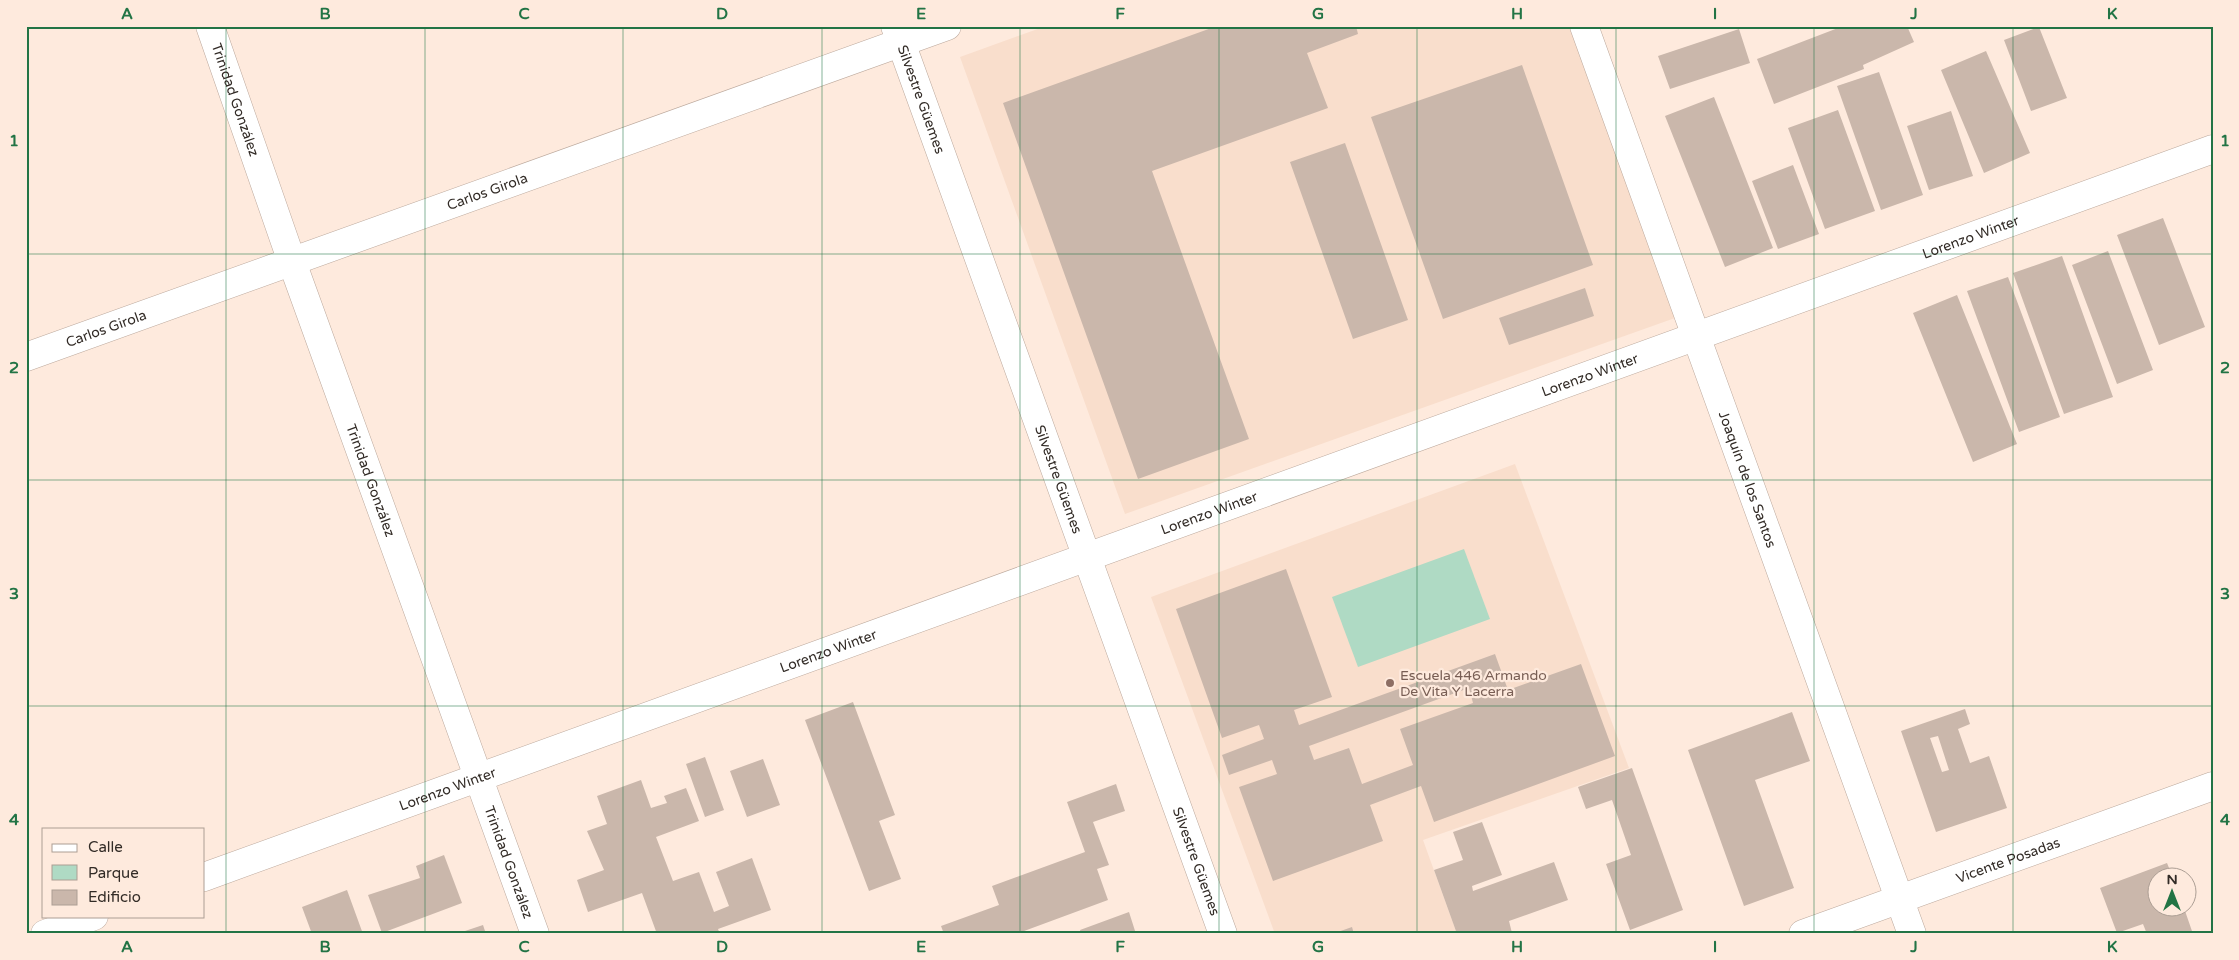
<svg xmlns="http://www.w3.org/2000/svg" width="2239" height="960" font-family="'Varela Round',sans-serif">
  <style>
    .built { fill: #f9decc }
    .green { fill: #afdac4 }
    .building { fill: #cab7ab; fill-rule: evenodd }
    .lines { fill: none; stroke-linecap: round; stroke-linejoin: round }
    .street-casing { stroke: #bca99d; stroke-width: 29 }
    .street { stroke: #fff; stroke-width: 28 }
    .grid { fill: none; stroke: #227445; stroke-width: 1; stroke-opacity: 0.55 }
    .education-dot { fill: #8d6e63; stroke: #feeadd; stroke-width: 2 }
    .labels { text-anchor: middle; stroke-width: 4.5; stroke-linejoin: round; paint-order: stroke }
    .street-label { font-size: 14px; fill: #322b26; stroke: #feeadd }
    .education-label { font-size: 14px; fill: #785e54; stroke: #feeadd; text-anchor: start }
    .neatline { fill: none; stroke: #227445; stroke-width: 2 }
    .grid-label { font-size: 16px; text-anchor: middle; font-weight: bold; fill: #227445 }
  </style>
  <rect width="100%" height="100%" fill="#feeadd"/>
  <!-- built -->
  <path class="built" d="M1046 26H1569L1675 318 1125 514 960 57Z
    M1515 464 1629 768 1423 840 1457 934H1275L1151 597Z"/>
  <!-- green -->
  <path class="green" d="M1464 549 1490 619 1358 667 1332 597Z"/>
  <!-- building -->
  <path class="building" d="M1217 26H1356L1358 34 1307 53 1328 108 1152 171 1249 439 1138 479 1003 103Z
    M1837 26H1907L1914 42 1863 65 1864 69 1774 104 1757 59 1838 28Z
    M2039 27 2067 98 2031 111 2004 40Z
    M1739 29 1750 63 1670 89 1658 56Z
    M1986 51 2030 153 1984 173 1941 70Z
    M1522 65 1593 265 1443 319 1371 117Z
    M1879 72 1923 195 1881 210 1837 86Z
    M1714 97 1773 248 1725 267 1665 116Z
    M1838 110 1875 211 1825 229 1788 128Z
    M1951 111 1973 176 1929 190 1907 126Z
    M1345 143 1408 320 1353 339 1290 162Z
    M1793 165 1819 234 1778 249 1752 181Z
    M2163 218 2205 327 2159 345 2117 235Z
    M2108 251 2153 370 2117 384 2072 265Z
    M2062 256 2113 397 2064 414 2013 273Z
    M2008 277 2060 417 2019 432 1967 291Z
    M1585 288 1594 316 1509 345 1499 318Z
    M1957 295 2017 444 1973 462 1913 313Z
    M1286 569 1332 697 1294 710 1299 725 1495 654 1508 690 1581 664 1615 756 1434 822 1421 786 1370 805 1383 841 1273 881 1239 787 1277 774 1272 760 1229 775 1222 755 1264 739 1259 725 1222 738 1176 609ZM1469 688 1473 703 1400 729 1413 765 1362 784 1349 748 1314 760 1309 746Z
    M853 702 895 815 879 821 901 879 869 891 805 720Z
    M1965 709 1970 724 1958 729 1970 763 1989 756 2007 808 1936 832 1901 731ZM1938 736 1949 770 1942 772 1930 738Z
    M1792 712 1810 761 1755 780 1794 888 1744 906 1688 750Z
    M705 757 724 810 705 817 686 764Z
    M763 759 780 805 747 817 730 771Z
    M1632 768 1683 910 1630 930 1606 864 1631 855 1612 800 1586 809 1578 787Z
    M641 780 651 808 667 803 664 796 686 788 699 821 656 837 673 881 699 872 714 912 729 906 716 872 752 858 771 910 718 929 720 934H657L642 893 588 912 577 880 604 870 587 831 607 824 597 796Z
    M1116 784 1125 811 1093 822 1109 865 1097 869 1108 900 1016 934H944L941 926 999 905 992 886 1085 852 1067 802Z
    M1482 822 1502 875 1472 886 1473 891 1554 862 1568 900 1509 921 1512 933 1510 934H1457L1434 870 1463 860 1453 832Z
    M444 855 462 903 382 933 368 895 420 878 416 866Z
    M2167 863 2173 878H2156V908H2184L2193 934H2147L2143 924 2117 933 2100 888Z
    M347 890 363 934H312L302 907Z
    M1129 912 1136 934H1081L1080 930Z
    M483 925 486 934H459V933Z
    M1352 927 1354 934H1335V933Z"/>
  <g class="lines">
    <defs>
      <g id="street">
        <path id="s1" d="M210 26 292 262 535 934"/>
        <path id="s2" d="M895 26 1223 934"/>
        <path id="s3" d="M1584 26 1912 934"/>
        <path id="s4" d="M26 357 947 26"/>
        <path id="s5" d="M204 877 2213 149"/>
        <path d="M45 934 94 916"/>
        <path id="s6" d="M1803 934 2213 786"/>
      </g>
    </defs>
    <!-- street casing -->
    <use href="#street" class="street-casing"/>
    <!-- street -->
    <use href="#street" class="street"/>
  </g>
  <!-- grid -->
  <path class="grid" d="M226 26V934M425 26V934M623 26V934M822 26V934M1020 26V934M1219 26V934M1417 26V934M1616 26V934M1814 26V934M2013 26V934M26 254H2213M26 480H2213M26 706H2213"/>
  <!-- markers -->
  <circle class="education-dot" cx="1390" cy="683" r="5"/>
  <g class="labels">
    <!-- street labels -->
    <g class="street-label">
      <text dy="5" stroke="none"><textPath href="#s1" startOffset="78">Trinidad González</textPath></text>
      <text dy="5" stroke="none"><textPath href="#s2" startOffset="78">Silvestre Güemes</textPath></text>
      <text dy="5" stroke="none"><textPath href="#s4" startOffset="490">Carlos Girola</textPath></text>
      <text dy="5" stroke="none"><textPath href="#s5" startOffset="1879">Lorenzo Winter</textPath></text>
      <text dy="5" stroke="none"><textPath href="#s4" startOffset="85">Carlos Girola</textPath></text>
      <text dy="5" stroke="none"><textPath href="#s5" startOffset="1474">Lorenzo Winter</textPath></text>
      <text dy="5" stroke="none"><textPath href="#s2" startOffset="482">Silvestre Güemes</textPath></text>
      <text dy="5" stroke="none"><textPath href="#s3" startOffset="482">Joaquín de los Santos</textPath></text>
      <text dy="5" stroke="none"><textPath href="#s1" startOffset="482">Trinidad González</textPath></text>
      <text dy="5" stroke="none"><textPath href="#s5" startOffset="1069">Lorenzo Winter</textPath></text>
      <text dy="5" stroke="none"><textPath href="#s5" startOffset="664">Lorenzo Winter</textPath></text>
      <text dy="5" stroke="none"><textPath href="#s5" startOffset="259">Lorenzo Winter</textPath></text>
      <text dy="5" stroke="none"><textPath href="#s6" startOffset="218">Vicente Posadas</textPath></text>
      <text dy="5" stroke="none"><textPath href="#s1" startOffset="888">Trinidad González</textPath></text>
      <text dy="5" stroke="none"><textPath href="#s2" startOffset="888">Silvestre Güemes</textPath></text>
    </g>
    <!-- education labels -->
    <g class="education-label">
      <text x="1400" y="680">Escuela 446 Armando<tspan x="1400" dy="16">De Vita Y Lacerra</tspan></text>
    </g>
  </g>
  <!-- border -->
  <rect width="2239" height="960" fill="none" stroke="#feeadd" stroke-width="55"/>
  <!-- legend -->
  <rect x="42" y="828" width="162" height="90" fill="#feeadd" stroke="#ac9e94"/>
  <rect x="52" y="844" width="25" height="8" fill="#ffffff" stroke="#ac9e94"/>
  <text x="88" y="852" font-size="15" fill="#322b26">Calle</text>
  <rect x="52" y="865" width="25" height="15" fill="#afdac4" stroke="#ac9e94"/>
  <text x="88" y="878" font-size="15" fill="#322b26">Parque</text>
  <rect x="52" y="890" width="25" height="15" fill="#cab7ab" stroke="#ac9e94"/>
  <text x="88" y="902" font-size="15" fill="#322b26">Edificio</text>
  <!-- north arrow -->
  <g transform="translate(2172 892)"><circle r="24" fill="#feeadd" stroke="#ac9e94"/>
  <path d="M0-4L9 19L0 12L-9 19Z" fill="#227445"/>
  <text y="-8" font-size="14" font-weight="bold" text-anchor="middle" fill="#322b26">N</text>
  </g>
  <rect x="28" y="28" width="2184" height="904" class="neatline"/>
  <g class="grid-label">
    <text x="127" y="19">A</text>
    <text x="325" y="19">B</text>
    <text x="524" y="19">C</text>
    <text x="722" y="19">D</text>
    <text x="921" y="19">E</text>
    <text x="1120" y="19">F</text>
    <text x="1318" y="19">G</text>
    <text x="1517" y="19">H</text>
    <text x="1715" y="19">I</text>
    <text x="1914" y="19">J</text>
    <text x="2112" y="19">K</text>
    <text x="14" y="146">1</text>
    <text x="2225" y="146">1</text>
    <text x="14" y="373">2</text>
    <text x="2225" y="373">2</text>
    <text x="14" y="599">3</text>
    <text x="2225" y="599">3</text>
    <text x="14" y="825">4</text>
    <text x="2225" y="825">4</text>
    <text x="127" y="952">A</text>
    <text x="325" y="952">B</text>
    <text x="524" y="952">C</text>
    <text x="722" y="952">D</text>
    <text x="921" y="952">E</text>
    <text x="1120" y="952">F</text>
    <text x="1318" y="952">G</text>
    <text x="1517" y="952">H</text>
    <text x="1715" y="952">I</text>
    <text x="1914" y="952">J</text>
    <text x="2112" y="952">K</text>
  </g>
</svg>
